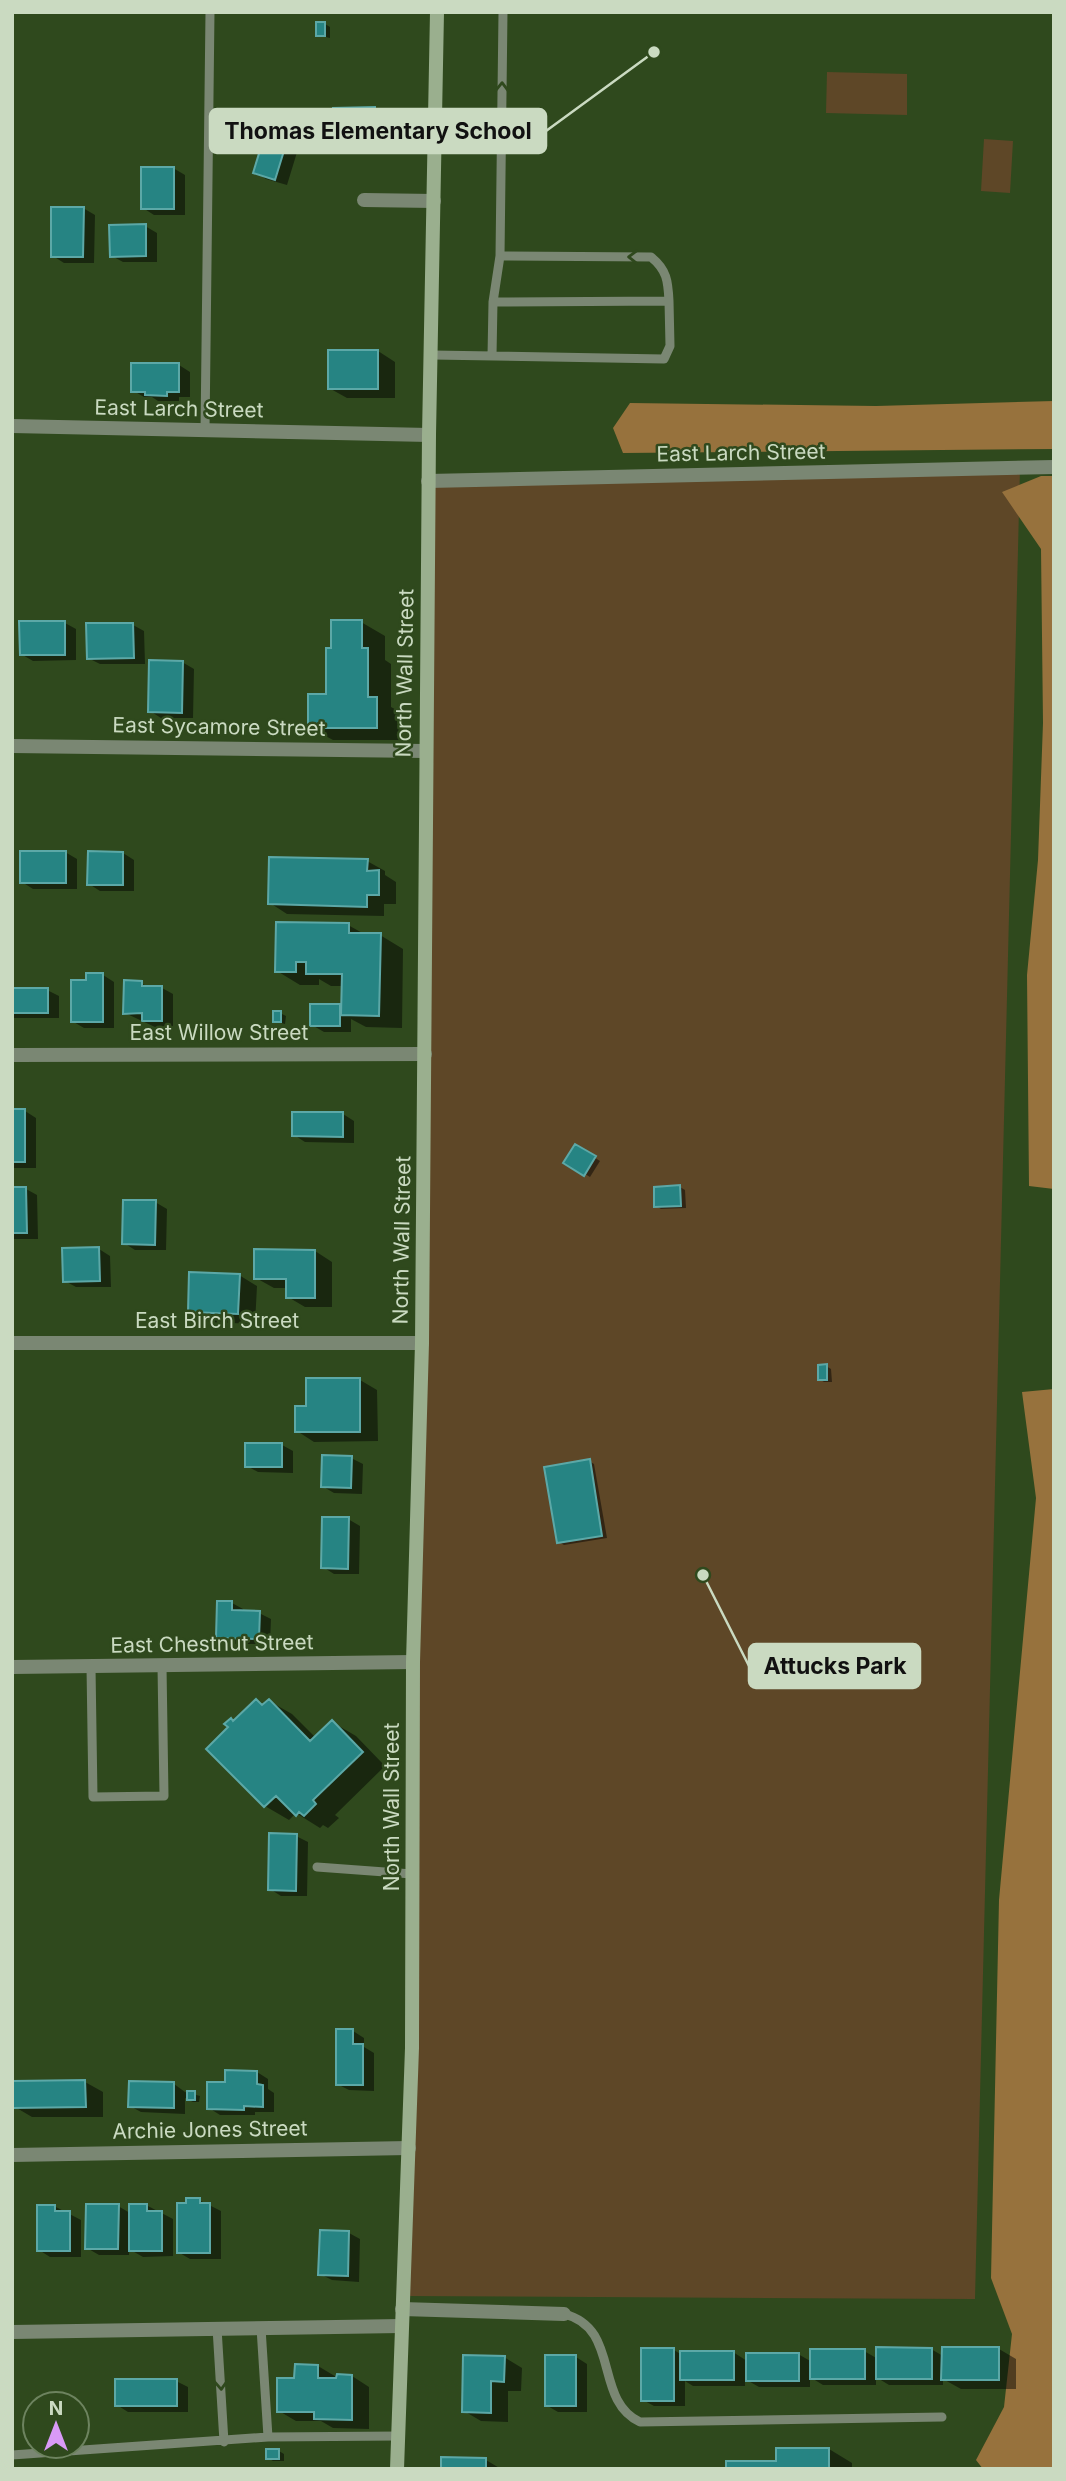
<svg xmlns="http://www.w3.org/2000/svg" width="1066" height="2481" font-family="Inter,sans-serif">
  <style>
    .green { fill: #5e4727 }
    .forest { fill: #97723d }
    .shadow { fill: #0007 }
    .building { fill: #268483; stroke: #5ca8a7; stroke-width: 2 }
    .lines { fill: none; stroke-linecap: round; stroke-linejoin: round }
    .lane { stroke: #7a8773; stroke-width: 9 }
    .street { stroke: #7a8773; stroke-width: 14 }
    .secondary { stroke: #9aaf8e; stroke-width: 14 }
    .oneway { stroke: #2f491d }
    .labels { text-anchor: middle; stroke-width: 5; stroke-linejoin: round; paint-order: stroke }
    .street-label { font-size: 21px; fill: #cadac1; stroke: #2f491d }
    .leader { fill: none; stroke: #cadac1; stroke-width: 2.5 }
    .callout-dot { fill: #cadac1; stroke: #2f491d; stroke-width: 2.5 }
    .callout { fill: #cadac1; stroke: #cadac1; stroke-width: 2.5 }
    .callout-label { font-size: 23px; text-anchor: middle; font-weight: bold; fill: #111 }
  </style>
  <rect width="100%" height="100%" fill="#2f491d"/>
  <!-- green -->
  <path class="green" d="M827 72 907 74V115L826 113Z
    M984 139 1013 141 1010 193 981 191Z
    M1020 468 975 2299 403 2296 428 481Z"/>
  <!-- forest -->
  <path class="forest" d="M1054 401V449L623 453 613 428 630 403 876 406Z
    M1041 476H1054V1189L1029 1186 1027 975 1038 860 1043 723 1041 549 1002 492Z
    M1054 1389V2469H983L976 2460 1004 2407 1012 2334 991 2278 999 1900 1036 1498 1022 1392Z"/>
  <!-- shadow -->
  <path class="shadow" d="M325 24 330 27V38L318 35Z
    M266 136 286 143 298 149 287 185 266 179 255 172Z
    M173 168 185 175V215H154L143 208Z
    M83 208 95 215 94 263H64L53 256Z
    M145 226 157 233V262H123L112 256Z
    M378 351 395 362V398H347L329 388Z
    M179 365 190 372V397H179V401H158L152 397H144L132 390Z
    M361 622 385 636V660L391 664V707L400 712V740H333L309 727 328 695 333 650Z
    M65 623 76 629V660L33 661 21 654Z
    M133 625 144 631 145 664H100L88 658Z
    M182 662 194 669 193 718H161L150 711Z
    M65 852 77 859V889H33L22 882Z
    M123 853 134 860V891H100L89 884Z
    M367 861 385 871V875L396 882V904H384V916L287 914 270 903Z
    M348 925 366 935H380L403 949 402 1028 366 1027 351 1019V1032H324L312 1025 340 1005 343 1007V986H331L319 979V985H300L277 971Z
    M103 975 114 982V1028H84L72 1021 88 982Z
    M141 983 150 988H162L173 994V1027H155L125 1013Z
    M12 990H47L59 996V1018H12Z
    M280 1013 286 1016 285 1024 274 1021Z
    M12 1111H25L36 1118V1168H12Z
    M343 1114 354 1121V1143L305 1142 294 1135Z
    M576 1146 600 1161 590 1177 565 1162Z
    M680 1187 685 1190 686 1208 661 1209 656 1206Z
    M12 1189H26L37 1195 38 1239H12Z
    M155 1202 167 1209 166 1250H135L124 1243Z
    M99 1249 110 1256 111 1287H76L65 1281Z
    M315 1251 332 1262V1307H305L288 1297V1288H274L256 1278Z
    M239 1275 257 1286 255 1324 207 1322 189 1312Z
    M826 1366 831 1369 832 1382H824L819 1379Z
    M360 1380 377 1390 378 1441 314 1442 297 1431 308 1408Z
    M282 1445 293 1451V1473L258 1472 247 1466Z
    M351 1458 363 1464 362 1494 334 1493 322 1486Z
    M589 1461 594 1464 607 1538 564 1545 559 1542Z
    M348 1519 360 1526 359 1574H334L323 1567Z
    M232 1603 243 1609V1612L259 1613 271 1619 270 1644H229L218 1637Z
    M256 1701 264 1705 269 1701 292 1714 316 1738 332 1722 356 1736 385 1766 335 1815 339 1818 328 1828 323 1825 320 1828 296 1813 289 1820 265 1806 209 1749 230 1727 231 1720 235 1722Z
    M296 1836 308 1842 307 1896H281L270 1889Z
    M353 2031 364 2038V2047L374 2053V2091L349 2090 337 2084Z
    M257 2072 268 2079V2089L274 2093V2112H255V2115H220L209 2108 227 2084Z
    M85 2082 103 2092V2117H32L15 2107Z
    M174 2084 185 2092 200 2096 199 2102H193L185 2098V2114L141 2112 130 2106Z
    M199 2200 221 2211V2259H190L178 2252 188 2205Z
    M146 2205 173 2219V2256L143 2257 129 2249V2255H99L87 2248 118 2206 130 2213Z
    M54 2206 81 2220V2257H50L39 2250Z
    M349 2233 360 2239 359 2282 332 2280 320 2274Z
    M931 2349 943 2356 999 2349 1016 2359V2389H961L943 2379V2385H889L876 2377V2385H823L810 2377V2387H759L745 2379V2386H693L685 2381V2406H654L643 2400 674 2350 682 2355 733 2352 747 2361 798 2354 812 2362 864 2351 878 2359Z
    M504 2357 522 2368 521 2391H508V2422L481 2421 464 2411Z
    M576 2357 587 2364V2412H558L546 2405Z
    M318 2366 338 2378 352 2376 369 2387V2429L333 2428 321 2421H296L279 2411 296 2380Z
    M176 2381 188 2387V2412H128L117 2405Z
    M829 2449 852 2463V2469H727L778 2463Z
    M279 2451 284 2454V2461H273L268 2458Z
    M486 2460 501 2469H442Z"/>
  <!-- building -->
  <path class="building" d="M316 22H325V36H316Z
    M375 107V132L334 133 333 108Z
    M265 134 287 141 275 180 253 173Z
    M141 167H174V209H141Z
    M51 207H84L83 257H51Z
    M146 224V256L110 257 109 225Z
    M328 350H378V389H328Z
    M131 363H179V392H167V396L145 395V392H131Z
    M331 620H362V648H368V697H377V728H308V694H326V648H331Z
    M19 621H65V655H20Z
    M86 623H133L134 658 87 659Z
    M149 660 183 661 182 713 148 712Z
    M20 851H66V883H20Z
    M88 851 123 852V885H87Z
    M269 857 368 859 367 871 379 870V895H367V907L268 904Z
    M276 922 349 923V933H381L379 1016 341 1015 342 974H306V962H296V972H275Z
    M86 973H103V1022H71V980H86Z
    M124 980 142 981V986H162V1021H142V1013L123 1014Z
    M12 988H48V1013H12Z
    M310 1004H340V1026H310Z
    M273 1011H281V1022H273Z
    M12 1109H25V1162H12Z
    M292 1112H343V1137L292 1136Z
    M575 1144 596 1156 584 1176 563 1163Z
    M680 1185 681 1206 654 1207V1187Z
    M12 1187H26L27 1233H12Z
    M123 1200H156L155 1245 122 1244Z
    M99 1247 100 1281 63 1282 62 1248Z
    M254 1249 315 1250V1298H286V1279H254Z
    M189 1272 240 1274 238 1314 188 1312Z
    M827 1364V1380H818V1365Z
    M306 1378H360V1432H295V1406H306Z
    M245 1443H282V1467H245Z
    M322 1455 352 1456 351 1488 321 1487Z
    M590 1459 602 1536 557 1543 544 1467Z
    M322 1517H349L348 1569 321 1568Z
    M217 1601H232V1610L260 1611 259 1639 216 1638Z
    M256 1699 262 1705 269 1699 310 1741 332 1720 363 1752 313 1800 316 1804 304 1816 299 1812 296 1816 276 1796 264 1807 206 1749 228 1727 224 1724 231 1718 233 1721Z
    M269 1833 297 1834 296 1891 268 1890Z
    M336 2029H353V2044H363V2085H336Z
    M225 2070 257 2071V2084L263 2085V2107L244 2106V2110L207 2109V2082H225Z
    M85 2080 86 2107 13 2108V2081Z
    M129 2081 174 2082V2108L128 2107Z
    M187 2091H195V2100H187Z
    M186 2198H200V2203H210V2253H177V2203H186Z
    M86 2204H119L118 2249H85Z
    M129 2204H147V2211H162V2251H129Z
    M37 2205H55V2211H70V2251H37Z
    M320 2230 349 2231 348 2276 318 2275Z
    M876 2347 932 2348V2379H876Z
    M942 2347H999V2380H941Z
    M641 2348H674V2401H641Z
    M810 2349H865V2379H810Z
    M680 2351H734V2380H680Z
    M746 2353H799V2381H746Z
    M463 2355 505 2356 504 2382 491 2381V2413L462 2412Z
    M545 2355H576V2406H545Z
    M295 2364 318 2365V2378H336L337 2374 352 2375V2420L314 2419V2412H277V2378H294Z
    M115 2379H177V2406H115Z
    M776 2448H829V2469H726V2461H776Z
    M266 2449H279V2459H266Z
    M441 2457 486 2458V2469H441Z"/>
  <g class="lines">
    <!-- lane -->
    <path class="lane" d="M503 12 500 256 651 257C667 270 668 281 669 301
      M493 302 500 256
      M432 355 664 359 670 346 669 301 493 302 492 356
      M205 431 210 12
      M91 1667 93 1797 164 1796 162 1666
      M317 1867 412 1874
      M564 2314C621 2328 593 2400 640 2422L942 2417
      M217 2328 224 2442
      M261 2328 268 2437
      M12 2455 268 2437 398 2436"/>
    <!-- street -->
    <path class="street" d="M364 200 434 201
      M12 426 429 435
      M428 481 1054 467
      M12 746 425 751
      M12 1055 425 1054
      M12 1343H422
      M12 1667 413 1662
      M12 2155 409 2148
      M402 2309 564 2314
      M12 2332 401 2326"/>
    <!-- secondary -->
    <path class="secondary" d="M397 2469 412 2048 413 1662 422 1343 429 435 437 12"/>
  </g>
  <!-- one-way arrows -->
  <defs><path id="oneway-chevron" d="M-2-3.5L2.5 0L-2 3.5" fill="none" stroke-width="1.6" stroke-linecap="round" stroke-linejoin="round" transform="scale(1.75)"/></defs>
  <g class="oneway">
    <use href="#oneway-chevron" transform="translate(502 87) rotate(-89)"/>
    <use href="#oneway-chevron" transform="translate(633 257) rotate(-179)"/>
    <use href="#oneway-chevron" transform="translate(221 2385) rotate(87)"/>
  </g>
  <g class="labels">
    <!-- street labels -->
    <g class="street-label">
      <text transform="translate(179 409) rotate(1)" y="7">East Larch Street</text>
      <text transform="translate(741 453) rotate(-1)" y="7">East Larch Street</text>
      <text transform="translate(405 673) rotate(-89)" y="7">North Wall Street</text>
      <text transform="translate(219 727) rotate(1)" y="7">East Sycamore Street</text>
      <text x="219" y="1040">East Willow Street</text>
      <text transform="translate(402 1240) rotate(-89)" y="7">North Wall Street</text>
      <text x="217" y="1328">East Birch Street</text>
      <text transform="translate(212 1644) rotate(-1)" y="7">East Chestnut Street</text>
      <text transform="translate(392 1807) rotate(-90)" y="7">North Wall Street</text>
      <text transform="translate(210 2130) rotate(-1)" y="7">Archie Jones Street</text>
    </g>
  </g>
  <!-- callouts -->
  <path class="leader" d="M654 52L546 131M703 1575L749 1666"/>
  <g class="callout-dot">
    <circle cx="654" cy="52" r="7"/>
    <circle cx="703" cy="1575" r="7"/>
  </g>
  <g class="callout">
    <rect x="210" y="109" width="336" height="44" rx="7"/>
    <rect x="749" y="1644" width="171" height="44" rx="7"/>
  </g>
  <g class="callout-label">
    <text x="378" y="139">Thomas Elementary School</text>
    <text x="835" y="1674">Attucks Park</text>
  </g>
  <!-- border -->
  <rect width="1066" height="2481" fill="none" stroke="#cadac1" stroke-width="28"/>
  <!-- north arrow -->
  <g transform="translate(56 2425)"><circle r="33" fill="#2f491d" stroke="#6d835f" stroke-width="2"/>
  <path d="M0-5L12 26L0 18L-12 26Z" fill="#d99af7"/>
  <text y="-10" font-size="19" font-weight="bold" text-anchor="middle" fill="#cadac1">N</text>
  </g>
</svg>
